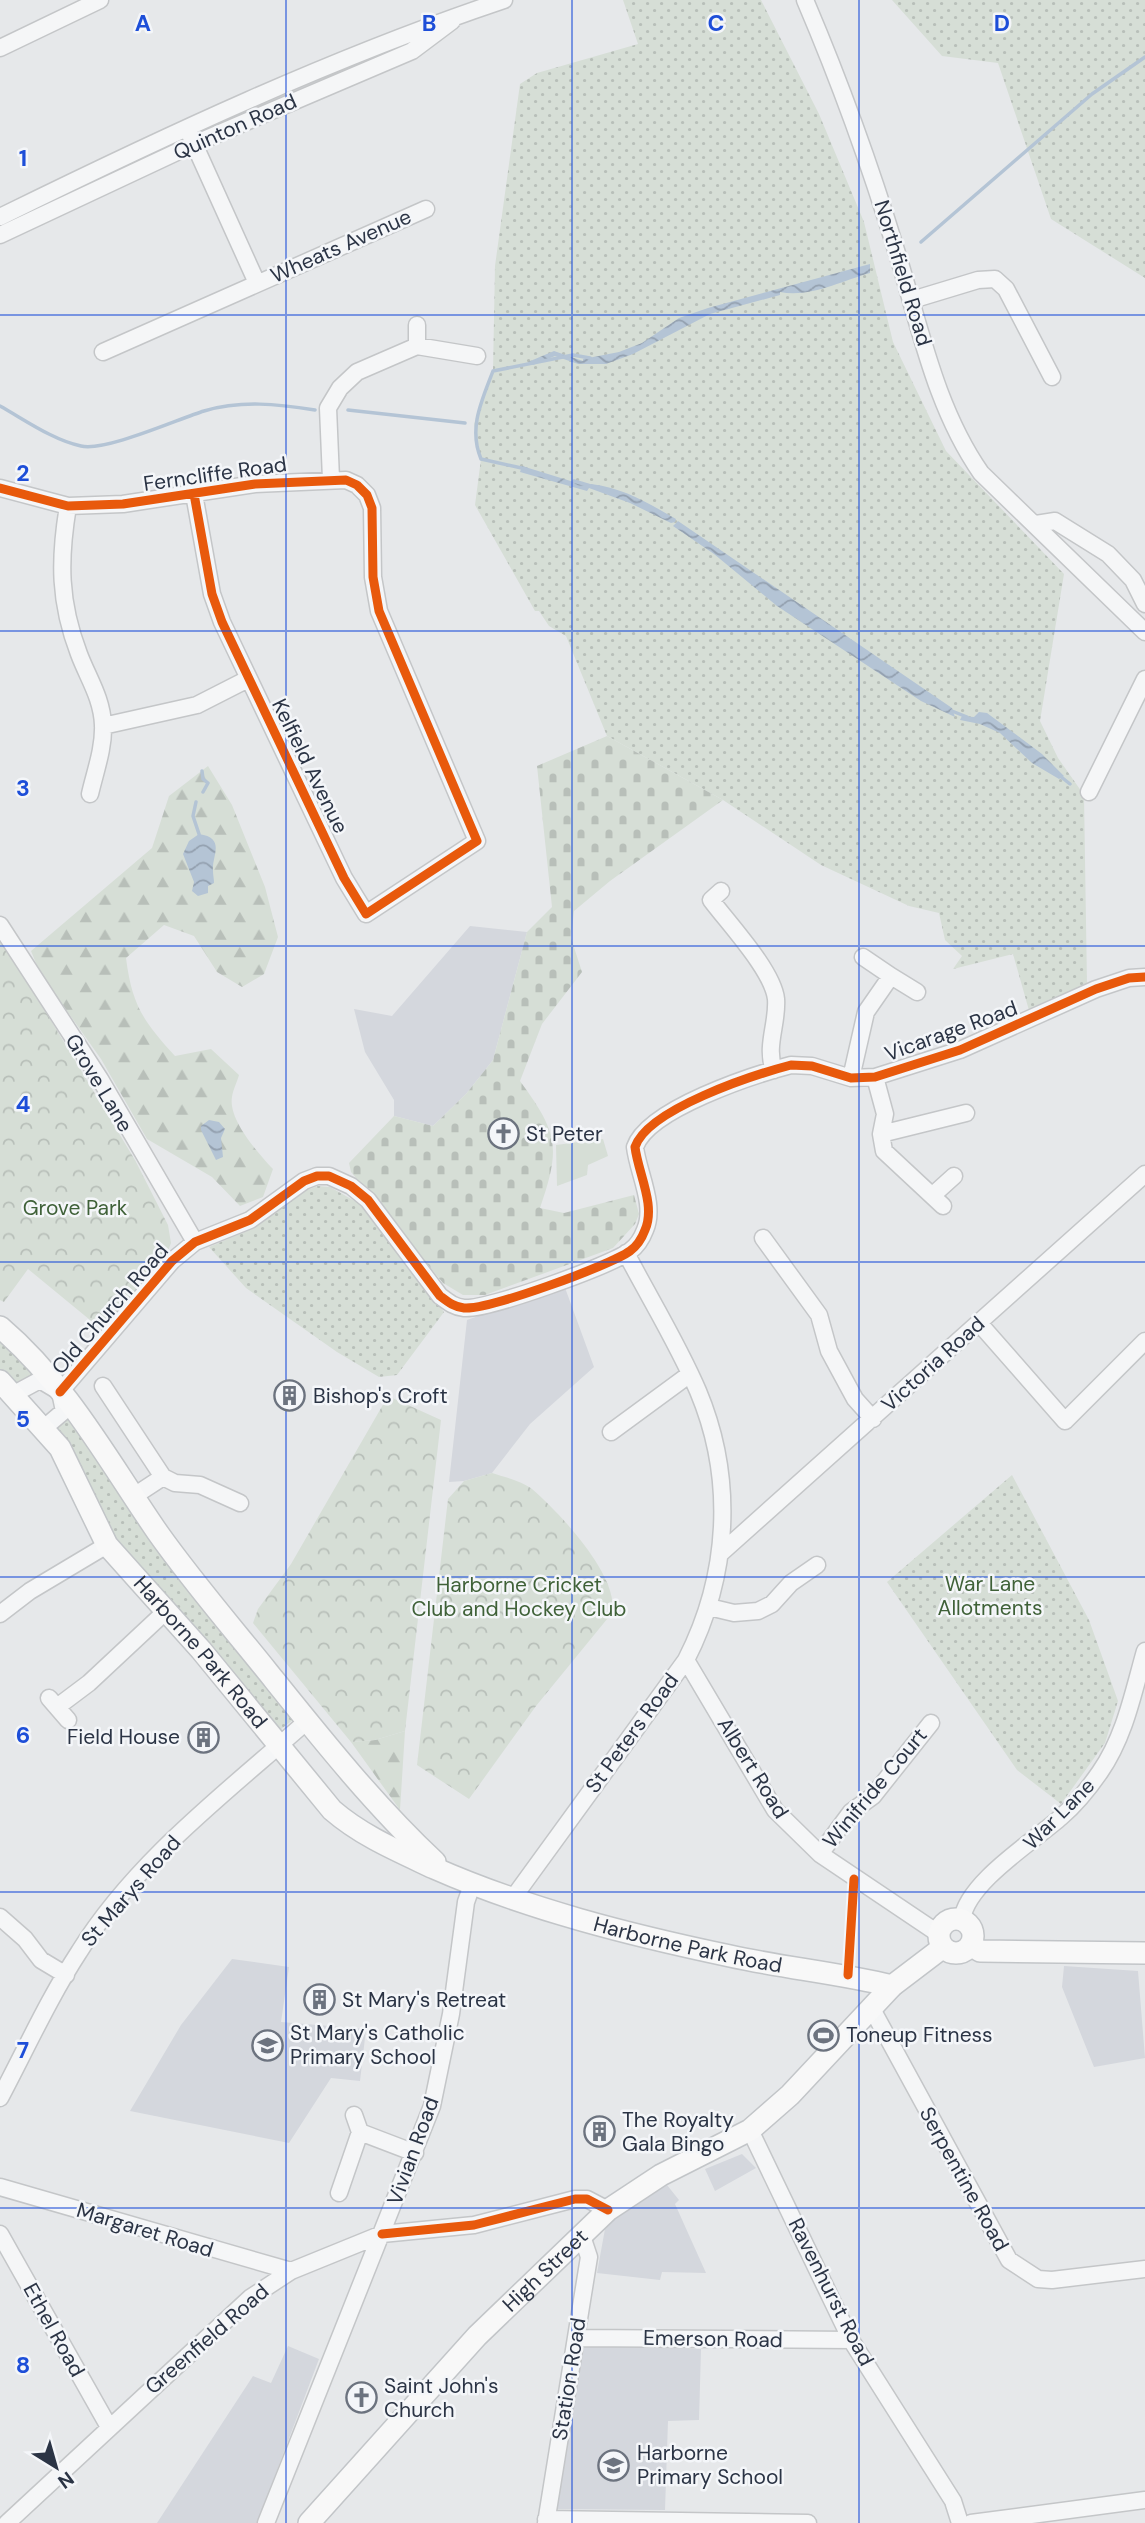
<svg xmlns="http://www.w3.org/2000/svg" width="1145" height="2523" font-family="'DM Sans',sans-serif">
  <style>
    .built { fill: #d4d7dd }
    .grass { fill: url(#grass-dots) }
    .forest { fill: url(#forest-firs) }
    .cemetery { fill: url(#cemetery-stones) }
    .park { fill: url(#park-crowns) }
    .pitch { fill: #d6ded6 }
    .water { fill: url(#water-waves) }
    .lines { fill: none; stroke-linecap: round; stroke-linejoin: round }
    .stream { stroke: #b4c4d5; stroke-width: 3.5 }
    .minor-casing { stroke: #c4c6c8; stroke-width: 19 }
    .major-casing { stroke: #c2c5c8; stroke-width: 24 }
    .minor { stroke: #f5f6f7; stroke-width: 16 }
    .major { stroke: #f8f8f8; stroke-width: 21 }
    .cycleway-casing { stroke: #f4f6f9; stroke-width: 13 }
    .cycleway { stroke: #e8590c; stroke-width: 9 }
    .grid { fill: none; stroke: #1d4ed8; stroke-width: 2; stroke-opacity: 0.55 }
    .labels { text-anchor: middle; stroke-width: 5; stroke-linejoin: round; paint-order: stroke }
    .street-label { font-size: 21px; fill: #2b3445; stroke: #f4f6f9 }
    .poi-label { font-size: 21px; fill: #2b3445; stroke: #f4f6f9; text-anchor: start }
    .park-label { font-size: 21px; fill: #3f6138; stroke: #f4f6f9 }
    .grid-label { font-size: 23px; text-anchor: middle; font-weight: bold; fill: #1d4ed8; stroke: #f4f6f9; stroke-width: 5; stroke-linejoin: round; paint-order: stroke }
  </style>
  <defs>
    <pattern id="grass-dots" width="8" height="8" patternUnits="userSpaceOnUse" patternTransform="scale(1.75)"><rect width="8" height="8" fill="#d6ded6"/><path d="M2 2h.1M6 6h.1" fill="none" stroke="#b8bfb9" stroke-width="1.8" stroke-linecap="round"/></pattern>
    <pattern id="forest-firs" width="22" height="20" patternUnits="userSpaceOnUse" patternTransform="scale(1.75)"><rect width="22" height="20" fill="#d6ded6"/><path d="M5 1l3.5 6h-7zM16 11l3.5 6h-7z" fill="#b8bfb9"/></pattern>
    <pattern id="cemetery-stones" width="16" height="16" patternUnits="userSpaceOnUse" patternTransform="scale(1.75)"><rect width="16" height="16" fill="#d6ded6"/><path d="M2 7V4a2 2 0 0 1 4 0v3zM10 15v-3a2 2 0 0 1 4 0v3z" fill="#b8bfb9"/></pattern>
    <pattern id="park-crowns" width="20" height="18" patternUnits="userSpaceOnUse" patternTransform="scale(1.75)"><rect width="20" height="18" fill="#d6ded6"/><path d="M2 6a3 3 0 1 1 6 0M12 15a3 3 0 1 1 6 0" fill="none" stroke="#b8bfb9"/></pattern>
    <pattern id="water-waves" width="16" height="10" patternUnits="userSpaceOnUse" patternTransform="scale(1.75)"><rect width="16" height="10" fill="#b4c4d5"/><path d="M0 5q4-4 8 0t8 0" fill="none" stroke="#93a0af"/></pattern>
  </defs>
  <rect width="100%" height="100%" fill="#e6e8ea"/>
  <!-- built -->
  <path class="built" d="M470 926 527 932 493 1060 466 1094 433 1126 394 1116V1100L365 1052 354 1009 392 1016Z
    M564 1285 594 1367 530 1424 492 1473 464 1481 449 1482 467 1320Z
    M232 1959 289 1967 281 2022 366 2029 360 2081 331 2078 289 2143 130 2111 181 2025Z
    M1064 1966 1138 1971 1145 2058 1094 2067 1062 1987Z
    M742 2154 756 2168 715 2191 705 2169Z
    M667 2185 679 2200 675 2204 706 2273 662 2272 660 2280 597 2273 605 2229 611 2221Z
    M580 2344 701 2349 699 2420 668 2421 665 2510 555 2509Z
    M288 2346 319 2359 257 2523H157L253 2376 271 2383Z"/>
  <!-- grass -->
  <path class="grass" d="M623 0H761L819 114 864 222 893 342 946 451 1064 574 1040 721 1058 758 1084 795 1087 985 1030 1014 1013 954 953 969 962 956 945 940 939 913 909 906 821 865 723 800 607 736 566 636 549 626 539 611H535L475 505 481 459 474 424 493 371 495 266 520 84 537 73 638 44Z
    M892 0H1145V278L1051 219 998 63 942 56Z
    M318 1186 330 1187 360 1204 444 1312 397 1375 379 1377 337 1352 246 1288 209 1247 247 1231 307 1190Z
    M0 1338 37 1374 15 1387 0 1374Z
    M68 1419 77 1422 294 1719 276 1733 114 1547 55 1435 59 1424Z
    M1012 1475 1089 1620 1118 1701 1105 1743 1061 1804 1017 1770 887 1582Z"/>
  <!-- forest -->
  <path class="forest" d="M208 766 232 805 265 887 278 937 264 974 242 987 217 972 194 936 164 925 126 958C132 1005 143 1021 175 1056L211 1049 239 1075C237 1082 233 1090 232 1097 228 1120 259 1154 273 1169L263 1197 240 1206 212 1177 147 1139 101 1059 40 973 31 951 152 848 169 796Z
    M405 1731 400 1810 351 1742 375 1740Z"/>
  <!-- cemetery -->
  <path class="cemetery" d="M607 736 723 800 610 881 574 911 571 938 582 972 542 1024 520 1081C558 1133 561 1147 540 1208L564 1213 634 1195 639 1214 635 1224 613 1248 485 1295H463L443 1283 351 1172 349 1163 394 1116 433 1126 466 1094 493 1060 527 932 552 907 537 766Z"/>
  <!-- park -->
  <path class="park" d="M0 936 135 1160 168 1225 171 1243 166 1256 101 1329 28 1269 4 1302 0 1300Z
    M388 1396 441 1420 405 1731 375 1740 351 1742 253 1623 258 1609 291 1564Z
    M492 1473C504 1477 522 1481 532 1489 559 1512 620 1577 612 1613L536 1706 469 1799 417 1765 448 1499 464 1481Z"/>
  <!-- pitch -->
  <path class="pitch" d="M603 1139 608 1156 588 1165 587 1175 557 1186 556 1145Z"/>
  <!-- water -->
  <path class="water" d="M870 264V273C841 281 810 298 780 292V295L710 314 633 354 606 364H578L555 356 533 365 528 362 554 351 583 361V359L619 352 642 343 679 318 708 308Z
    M522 466 590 487 591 484C624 488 648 503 676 519L675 522 671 523 630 503 589 488 587 491 520 472Z
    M678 521 952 708 955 717 921 701 777 606 714 554 673 526Z
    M979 712 987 713 1042 754 1064 776 1059 779 1032 763 1000 733 980 724 960 720 962 716 974 717Z
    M199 834C227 838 211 857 213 871 213 875 214 879 214 883L208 886V893L198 896 192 891 194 882 183 854 189 841Z
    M209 1120 219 1122 225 1129 221 1138 223 1157 216 1160 201 1130V1126Z"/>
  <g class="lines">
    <!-- stream -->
    <path class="stream" d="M921 242 1092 94 1145 57
      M0 406C25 420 53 440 81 446 105 452 178 419 204 411 241 400 278 404 315 410
      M348 410 465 423
      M526 469 481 459C468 428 482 400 493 371L573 355 590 358
      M574 481 594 487
      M952 711 967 717
      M202 771 203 779 208 783 203 792
      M1060 776 1070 784
      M196 802 193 816 199 834"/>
    <defs>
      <path id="minor" d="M805 0C840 82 870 165 896 250 920 326 935 407 981 473L1145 632
        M0 48 100 0
        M191 137 257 283
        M0 217C163 137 331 58 504 0
        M0 235 194 144 412 51 452 21
        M912 300 978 280 995 279 1006 289 1052 377
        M417 346V325
        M103 352 426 209
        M331 479 328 408 340 388 357 372 417 346 477 356
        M0 488 68 506 123 504 255 484 346 480 357 485 367 495 372 508 373 577 379 611 477 841 366 914 344 878 222 622 212 594 194 494
        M68 506C59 560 59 602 79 654 88 678 102 698 103 725 104 748 95 772 90 794
        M1036 524 1055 521 1108 554 1133 580 1145 604
        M103 726 197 705 248 679
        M1089 792 1145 679
        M721 891 711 900C729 924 773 971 776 999 778 1023 765 1046 774 1070
        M0 925 100 1079 195 1242
        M863 957 891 976
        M875 1077 885 1114 881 1134 884 1151 943 1206
        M851 1078 866 1012 891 976 917 992
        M881 1134 966 1113
        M933 1195 954 1176
        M763 1238 819 1315 829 1351 855 1399 873 1419
        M979 1323 1065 1421 1145 1341
        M103 1386 163 1477
        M60 1392 172 1261 195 1242 250 1220 304 1181 317 1176H329L351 1186 368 1200 440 1296C448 1302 454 1307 464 1308 488 1310 609 1266 630 1251 637 1246 642 1238 645 1230 656 1205 638 1173 635 1147 648 1109 753 1075 791 1065L812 1066 851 1078 875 1077 960 1050 1096 989 1129 978 1145 977
        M14 1394 40 1380 60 1392 64 1411 44 1428
        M611 1432 690 1374
        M134 1496 163 1477 175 1483 200 1485 240 1503
        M721 1553 1145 1174
        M709 1607 734 1613 758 1611 772 1604 791 1583 817 1565
        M0 1614 30 1591 107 1545
        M686 1660 775 1810 820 1854 939 1934
        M49 1698 68 1720
        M57 1707 89 1683 165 1612
        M820 1854 851 1812 873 1796 931 1723
        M513 1898 686 1660C729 1576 735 1479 698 1391 678 1344 650 1299 626 1253
        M0 1917 25 1939 41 1960 66 1975
        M962 1920C966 1883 1034 1841 1061 1817 1076 1804 1089 1788 1100 1772 1125 1736 1133 1693 1145 1651
        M872 2009 1009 2260 1038 2279 1052 2280 1145 2269
        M0 2098C26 2049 49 1998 79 1952 136 1860 227 1792 307 1721
        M354 2115 360 2132 415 2153
        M750 2130 851 2340 953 2501 960 2523
        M0 2187 291 2271
        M339 2193 360 2132
        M0 2234 109 2427
        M576 2338 851 2340
        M546 2519 808 2523
        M7 2523 250 2298 291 2271 382 2234 474 2225 575 2199H587L608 2210
        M266 2523 432 2106 451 2014 466 1902 472 1885
        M546 2523 589 2257 582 2236
        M971 2523 1145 2500"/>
      <g id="major">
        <path d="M0 1327C67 1384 109 1462 158 1533 192 1581 230 1625 267 1671 320 1737 373 1804 435 1862"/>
        <path id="s1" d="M0 1381 60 1448 107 1545 201 1650 332 1810C362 1836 398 1851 434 1868 527 1909 630 1935 730 1956 784 1968 839 1973 892 1986"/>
        <circle cx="956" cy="1936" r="17"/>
        <path d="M971 1945 980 1951 1145 1953"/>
        <path id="s2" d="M309 2523 477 2336 608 2210 661 2175 750 2130 790 2095 892 1986 942 1948"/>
      </g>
    </defs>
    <!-- minor casing -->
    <use href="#minor" class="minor-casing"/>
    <!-- major casing -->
    <use href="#major" class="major-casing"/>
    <!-- minor -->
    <use href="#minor" class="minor"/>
    <!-- major -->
    <use href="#major" class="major"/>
    <defs>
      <path id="cycleway" d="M0 488 68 506 123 504 255 484 346 480 357 485 367 495 372 508 373 577 379 611 477 841 366 914 344 878 222 622 212 594 194 494
        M60 1392 172 1261 195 1242 250 1220 304 1181 317 1176H329L351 1186 368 1200 440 1296C448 1302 454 1307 464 1308 488 1310 609 1266 630 1251 637 1246 642 1238 645 1230 656 1205 638 1173 635 1147 648 1109 753 1075 791 1065L812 1066 851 1078 875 1077 960 1050 1096 989 1129 978 1145 977
        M848 1975 854 1879
        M382 2234 474 2225 575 2199H587L608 2210"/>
    </defs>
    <!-- cycleway casing -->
    <use href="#cycleway" class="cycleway-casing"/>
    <!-- cycleway -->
    <use href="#cycleway" class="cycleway"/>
  </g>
  <!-- grid -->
  <path class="grid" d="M286 0V2523M572 0V2523M859 0V2523M0 315H1145M0 631H1145M0 946H1145M0 1262H1145M0 1577H1145M0 1892H1145M0 2208H1145"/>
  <!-- icons -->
  <defs>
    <symbol id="church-ring" viewBox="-11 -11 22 22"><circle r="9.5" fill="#f4f6f9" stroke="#6c737f" stroke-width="1.5"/><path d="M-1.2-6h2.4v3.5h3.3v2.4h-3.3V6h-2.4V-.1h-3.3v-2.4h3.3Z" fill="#6c737f"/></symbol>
    <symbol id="building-ring" viewBox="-11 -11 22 22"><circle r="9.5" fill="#f4f6f9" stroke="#6c737f" stroke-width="1.5"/><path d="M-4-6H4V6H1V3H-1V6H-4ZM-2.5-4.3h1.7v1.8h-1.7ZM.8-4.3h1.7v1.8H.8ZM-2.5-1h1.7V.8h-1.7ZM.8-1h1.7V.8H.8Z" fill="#6c737f"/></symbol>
    <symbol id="stadium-ring" viewBox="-11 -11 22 22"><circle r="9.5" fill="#f4f6f9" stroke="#6c737f" stroke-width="1.5"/><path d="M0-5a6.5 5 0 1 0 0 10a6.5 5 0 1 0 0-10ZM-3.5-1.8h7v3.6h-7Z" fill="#6c737f"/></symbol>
    <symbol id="school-ring" viewBox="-11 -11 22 22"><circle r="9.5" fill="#f4f6f9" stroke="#6c737f" stroke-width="1.5"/><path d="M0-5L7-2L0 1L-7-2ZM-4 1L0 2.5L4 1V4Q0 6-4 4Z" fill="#6c737f"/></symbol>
  </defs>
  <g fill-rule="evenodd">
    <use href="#church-ring" x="486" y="1116" width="35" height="35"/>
    <use href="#building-ring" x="272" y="1378" width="35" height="35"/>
    <use href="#building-ring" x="186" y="1720" width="35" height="35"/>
    <use href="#building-ring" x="302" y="1982" width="35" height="35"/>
    <use href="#stadium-ring" x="806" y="2018" width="35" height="35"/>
    <use href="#school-ring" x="250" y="2028" width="35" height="35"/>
    <use href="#building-ring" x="582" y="2114" width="35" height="35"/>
    <use href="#church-ring" x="344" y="2380" width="35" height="35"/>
    <use href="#school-ring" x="596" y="2448" width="35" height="35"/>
  </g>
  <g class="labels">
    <!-- street labels -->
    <g class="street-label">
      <text transform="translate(235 127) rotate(-24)" y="7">Quinton Road</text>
      <text transform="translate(341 246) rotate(-24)" y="7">Wheats Avenue</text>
      <text transform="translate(903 273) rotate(73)" y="7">Northfield Road</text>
      <text transform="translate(215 474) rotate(-8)" y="7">Ferncliffe Road</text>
      <text transform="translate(310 766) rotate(64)" y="7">Kelfield Avenue</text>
      <text transform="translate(951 1031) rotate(-20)" y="7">Vicarage Road</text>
      <text transform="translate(99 1083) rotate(59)" y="7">Grove Lane</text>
      <text transform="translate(110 1309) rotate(-49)" y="7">Old Church Road</text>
      <text transform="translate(933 1364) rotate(-42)" y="7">Victoria Road</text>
      <text dy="7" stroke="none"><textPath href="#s1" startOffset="340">Harborne Park Road</textPath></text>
      <text transform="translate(632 1733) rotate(-54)" y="7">St Peters Road</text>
      <text transform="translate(753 1768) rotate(58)" y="7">Albert Road</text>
      <text transform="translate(875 1788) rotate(-50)" y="7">Winifride Court</text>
      <text transform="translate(1059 1814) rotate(-45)" y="7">War Lane</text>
      <text transform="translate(131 1891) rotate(-49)" y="7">St Marys Road</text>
      <text dy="7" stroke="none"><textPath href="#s1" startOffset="929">Harborne Park Road</textPath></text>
      <text transform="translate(413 2151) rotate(-70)" y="7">Vivian Road</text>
      <text transform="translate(964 2179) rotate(61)" y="7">Serpentine Road</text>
      <text transform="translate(145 2230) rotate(17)" y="7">Margaret Road</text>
      <text dy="7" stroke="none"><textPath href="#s2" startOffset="346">High Street</textPath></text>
      <text transform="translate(831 2292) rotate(63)" y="7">Ravenhurst Road</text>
      <text transform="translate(54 2330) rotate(61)" y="7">Ethel Road</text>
      <text transform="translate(207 2339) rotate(-41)" y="7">Greenfield Road</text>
      <text transform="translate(713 2339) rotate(1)" y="7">Emerson Road</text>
      <text transform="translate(569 2379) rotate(-81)" y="7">Station Road</text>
    </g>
    <!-- poi labels -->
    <g class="poi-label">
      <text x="526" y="1141">St Peter</text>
      <text x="313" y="1403">Bishop's Croft</text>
      <text x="180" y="1744" text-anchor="end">Field House</text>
      <text x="342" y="2007">St Mary's Retreat</text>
      <text x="290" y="2040">St Mary's Catholic<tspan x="290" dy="24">Primary School</tspan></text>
      <text x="846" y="2042">Toneup Fitness</text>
      <text x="622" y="2127">The Royalty<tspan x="622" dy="24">Gala Bingo</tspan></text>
      <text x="384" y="2393">Saint John's<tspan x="384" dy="24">Church</tspan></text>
      <text x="637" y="2460">Harborne<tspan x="637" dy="24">Primary School</tspan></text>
    </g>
    <!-- park labels -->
    <g class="park-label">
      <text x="75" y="1215">Grove Park</text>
      <text x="990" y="1591">War Lane<tspan x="990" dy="24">Allotments</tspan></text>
      <text x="519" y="1592">Harborne Cricket<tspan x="519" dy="24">Club and Hockey Club</tspan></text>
    </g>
  </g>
  <g class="grid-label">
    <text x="143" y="31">A</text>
    <text x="429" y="31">B</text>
    <text x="716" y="31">C</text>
    <text x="1002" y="31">D</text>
    <text x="23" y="166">1</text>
    <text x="23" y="481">2</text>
    <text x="23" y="796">3</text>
    <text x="23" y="1112">4</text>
    <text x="23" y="1427">5</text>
    <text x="23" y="1743">6</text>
    <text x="23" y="2058">7</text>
    <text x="23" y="2373">8</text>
  </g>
  <!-- north arrow -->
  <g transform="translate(56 2467) rotate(143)" stroke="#f4f6f9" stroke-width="5" paint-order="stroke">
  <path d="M0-5L12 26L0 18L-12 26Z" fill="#2b3445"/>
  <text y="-10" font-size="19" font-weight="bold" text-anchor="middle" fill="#2b3445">N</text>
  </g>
</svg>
